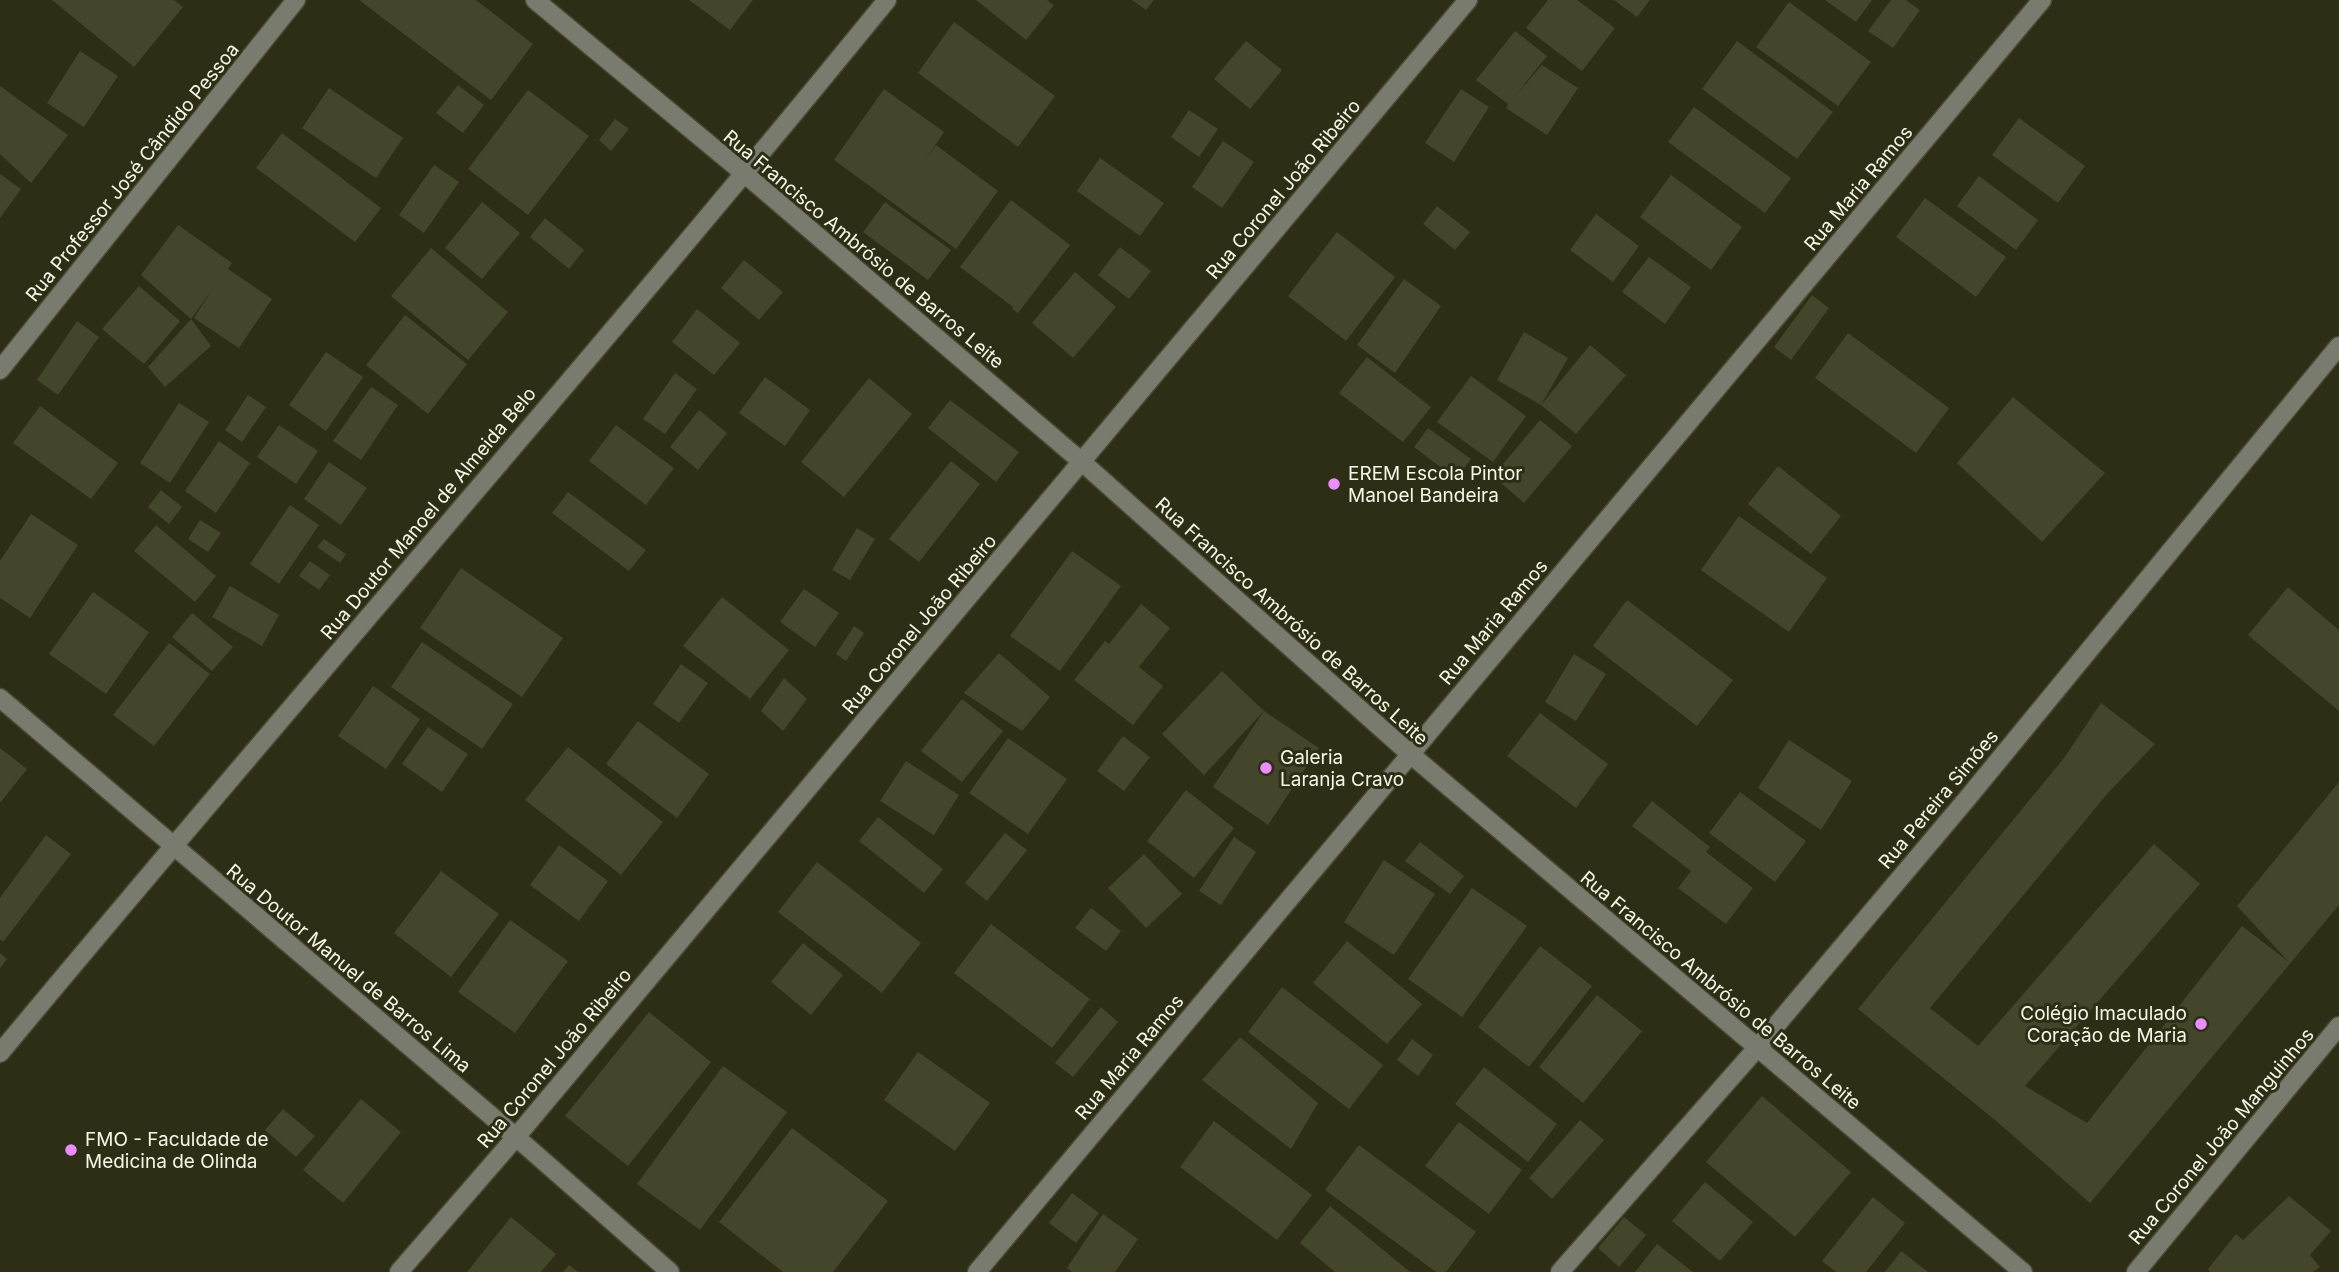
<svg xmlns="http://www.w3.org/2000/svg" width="2339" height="1272" font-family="Inter,sans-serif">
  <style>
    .building { fill: #44462c }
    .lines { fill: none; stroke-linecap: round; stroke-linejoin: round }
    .minor-casing { stroke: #494a32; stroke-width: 21 }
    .minor { stroke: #7a7b6f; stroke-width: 18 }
    .poi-dot { fill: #eb8dfc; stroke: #2d2e15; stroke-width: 2.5 }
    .labels { text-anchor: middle; stroke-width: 6; stroke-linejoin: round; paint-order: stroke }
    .street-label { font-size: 19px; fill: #f5f7e7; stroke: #2d2e15 }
    .poi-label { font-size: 19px; fill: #f5f7e7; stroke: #2d2e15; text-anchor: start }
  </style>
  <rect width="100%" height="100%" fill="#2d2e15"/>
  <!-- building -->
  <path class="building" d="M52 0H174L183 7 134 67Z
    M359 0H476L533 44 491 100Z
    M689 0H753L730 30Z
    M976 0H1047L1054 5 1026 40Z
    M1132 0H1154L1146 10Z
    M1548 0H1577L1615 28 1582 71 1526 28Z
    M1614 0H1650L1637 17Z
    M1825 0H1872L1856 22Z
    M1891 0H1906L1920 10 1893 48 1868 31Z
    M1789 2 1871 62 1838 106 1756 47Z
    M954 22 1055 96 1018 147 918 73Z
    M1515 31 1547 56 1515 96 1542 65 1578 88 1547 135 1506 108 1508 104 1476 80Z
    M1246 41 1282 70 1250 109 1214 79Z
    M1737 41 1833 112 1797 159 1702 89Z
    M80 51 118 76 84 127 47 103Z
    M458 85 484 105 463 133 436 113Z
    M0 86 68 135 31 183 0 154Z
    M329 88 403 138 376 178 302 128Z
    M884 89 944 132 925 160 936 145 998 191 956 249 834 160Z
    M1461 89 1489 107 1454 162 1425 143Z
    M528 90 589 136 528 215 468 169Z
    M1694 107 1791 178 1765 213 1668 142Z
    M1189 110 1218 129 1199 157 1171 137Z
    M2019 118 2085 166 2058 203 1992 155Z
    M615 119 629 129 611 151 599 140Z
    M282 133 381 208 355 242 256 168Z
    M1223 141 1254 162 1222 208 1192 187Z
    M1100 158 1164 203 1140 236 1077 191Z
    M434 165 459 182 424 233 399 215Z
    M0 174 21 189 0 218Z
    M1671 175 1742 227 1711 270 1640 217Z
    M1979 176 2038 220 2016 250 1957 206Z
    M1925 198 2006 257 1976 297 1896 237Z
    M1011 200 1070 245 1018 313 1012 309 1013 307 960 267Z
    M482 202 520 233 482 279 445 248Z
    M885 202 951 250 928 280 863 232Z
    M1437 206 1470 232 1455 250 1423 224Z
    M1596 214 1639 246 1613 282 1570 250Z
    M545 218 584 250 569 269 530 237Z
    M178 225 232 263 228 269 272 299 239 348 194 318 211 291 191 319 211 346 165 387 148 367 191 319 141 275Z
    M1337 232 1395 277 1346 341 1288 296Z
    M1120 247 1151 271 1129 299 1098 275Z
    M431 248 508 312 468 360 391 296Z
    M1649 257 1691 287 1665 324 1622 292Z
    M744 260 783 292 759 320 721 288Z
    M1075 272 1116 307 1073 358 1032 323Z
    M1404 279 1441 306 1395 373 1357 345Z
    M139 286 180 321 144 364 102 329Z
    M1812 295 1829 308 1791 360 1774 347Z
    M697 309 740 343 714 375 672 342Z
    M405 315 467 364 428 414 366 365Z
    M77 321 99 337 58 395 37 380Z
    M1524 332 1568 358 1541 405 1590 345 1626 375 1576 434 1541 405 1497 380Z
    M1848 333 1949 408 1916 453 1815 378Z
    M326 352 363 377 326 431 289 405Z
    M1367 357 1431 407 1403 442 1339 393Z
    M675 373 697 389 665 434 643 419Z
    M1471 376 1526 416 1493 462 1437 422Z
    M765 377 810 410 785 446 739 413Z
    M869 378 912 414 844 497 801 462Z
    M371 387 398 405 361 460 333 441Z
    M248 395 266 407 242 442 225 430Z
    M2013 397 2105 473 2042 542 1957 463Z
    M950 400 1019 452 996 482 928 428Z
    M179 403 209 422 170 483 140 463Z
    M40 406 118 463 91 499 13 443Z
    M699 410 727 433 698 470 670 447Z
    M1540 420 1572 446 1524 503 1493 476Z
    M279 425 318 451 296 484 257 457Z
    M616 425 674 468 646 505 589 461Z
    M1428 428 1471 459 1456 479 1414 447Z
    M219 441 250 463 216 513 185 491Z
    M951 461 980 484 919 562 889 539Z
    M329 462 367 488 341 525 304 499Z
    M1778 466 1841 516 1811 554 1748 504Z
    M161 490 182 507 169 524 148 507Z
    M568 492 646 550 629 571 552 513Z
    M290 505 319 525 279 584 250 564Z
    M31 514 78 545 30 618 0 598V561Z
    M1739 516 1827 578 1789 632 1701 570Z
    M200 520 221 533 208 552 188 539Z
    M156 525 216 576 195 602 134 551Z
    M857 528 875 539 850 580 832 570Z
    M324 539 346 554 340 563 317 547Z
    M1072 551 1121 586 1060 671 1010 636Z
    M310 561 330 575 319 590 299 576Z
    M461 568 563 638 522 697 420 628Z
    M230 586 279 615 262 646 212 617Z
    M2288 587 2339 630V711L2248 635Z
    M804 589 839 613 815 647 780 622Z
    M93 592 149 632 106 694 49 654Z
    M722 597 789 650 750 699 683 646Z
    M1627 600 1733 680 1697 726 1593 646Z
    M1141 604 1170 628 1139 667 1163 686 1133 725 1074 680 1105 641 1109 644Z
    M192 613 233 647 212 671 172 637Z
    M854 626 864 633 846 661 836 654Z
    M422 642 513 704 482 749 391 687Z
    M169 643 210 674 154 746 113 715Z
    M999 653 1050 697 1022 731 964 693Z
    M1574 654 1606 674 1576 721 1545 702Z
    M681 664 708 683 679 723 653 704Z
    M1222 671 1264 711 1204 775 1162 734Z
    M784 678 807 699 783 731 761 711Z
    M373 686 420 719 386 769 338 736Z
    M962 699 1003 731 962 782 921 751Z
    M2101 703 2155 744 2107 794 1930 1008 1978 1046 2154 844 2200 884 2025 1086 2087 1123 2242 926 2289 962 2237 906 2339 782V905L2090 1203 1995 1120 1858 1009 2064 758Z
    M1264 711 1319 748 1268 825 1213 787Z
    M1540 713 1608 764 1576 808 1507 756Z
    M638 721 709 774 677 818 606 764Z
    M428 727 468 754 442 792 402 764Z
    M1123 736 1150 757 1124 791 1097 771Z
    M1008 738 1067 779 1028 834 969 793Z
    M1789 740 1852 781 1821 830 1758 788Z
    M568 747 663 822 621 875 525 800Z
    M0 748 27 769 0 803Z
    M906 761 959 795 934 835 880 801Z
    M1186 790 1234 828 1194 878 1147 841Z
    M1740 792 1806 841 1775 882 1709 833Z
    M1652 801 1710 847 1706 852 1753 888 1726 924 1678 888 1691 871 1632 826Z
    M878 817 943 869 924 893 859 841Z
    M1005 833 1027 850 987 901 965 883Z
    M46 835 71 854 3 942 0 939V898Z
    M1234 837 1256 852 1221 905 1199 891Z
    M1420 842 1464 876 1450 894 1405 861Z
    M559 845 608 881 579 921 530 885Z
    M1144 854 1182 894 1146 928 1108 888Z
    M1384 860 1435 894 1394 955 1344 922Z
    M817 862 921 943 882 993 778 912Z
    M441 871 499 914 451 977 394 933Z
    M1472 888 1527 926 1462 1017 1408 979Z
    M1091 908 1121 931 1106 951 1075 928Z
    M510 920 568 961 515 1033 458 992Z
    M991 924 1090 999 1052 1048 954 973Z
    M1347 941 1422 1004 1387 1044 1313 983Z
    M803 943 843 975 811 1015 771 982Z
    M1540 946 1592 986 1529 1067 1478 1027Z
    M0 953 7 959 0 968Z
    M1282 987 1383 1065 1349 1109 1248 1032Z
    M1597 995 1642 1031 1583 1103 1539 1067Z
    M1101 1007 1118 1022 1073 1077 1055 1063Z
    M649 1012 711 1062 628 1166 565 1116Z
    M1240 1037 1318 1103 1291 1149 1202 1080Z
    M1412 1039 1433 1055 1418 1076 1397 1060Z
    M918 1052 990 1103 955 1151 884 1100Z
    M723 1066 787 1112 700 1230 637 1184Z
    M1484 1067 1557 1124 1528 1162 1455 1104Z
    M1762 1096 1851 1172 1795 1237 1706 1162Z
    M361 1099 401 1132 343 1203 303 1170Z
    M283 1109 315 1136 296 1157 265 1130Z
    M1580 1120 1604 1140 1552 1199 1529 1178Z
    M1214 1121 1312 1195 1277 1240 1180 1167Z
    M1459 1122 1522 1170 1489 1214 1425 1166Z
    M792 1128 888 1201 833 1272H783L719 1222Z
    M1359 1145 1476 1232 1446 1272H1436L1325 1190Z
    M1705 1182 1753 1222 1720 1261 1672 1221Z
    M1072 1193 1099 1213 1076 1243 1049 1223Z
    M2289 1196 2331 1231 2310 1255 2320 1267 2313 1272H2210L2208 1269 2236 1234 2243 1240Z
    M1873 1197 1905 1223 1866 1272H1836L1822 1261Z
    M1330 1206 1410 1272H1335L1300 1243Z
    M1103 1214 1138 1239 1115 1272H1072L1067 1268Z
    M511 1217 556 1254 541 1272H467Z
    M1624 1217 1646 1235 1619 1267 1598 1248Z
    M1657 1244 1693 1272H1635Z
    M1901 1251 1928 1272H1885Z
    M569 1265 578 1272H563Z"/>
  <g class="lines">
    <defs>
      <path id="minor" d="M535 0 745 174 1082 462 1409 753 2023 1272
        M0 370 296 0
        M0 698 516 1137 670 1272
        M0 1053C293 700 597 356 887 0
        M399 1272 516 1137 1468 0
        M977 1272C1331 847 1688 425 2042 0
        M1560 1272 1757 1048 1966 800 2339 346
        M2136 1272 2339 1026"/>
    </defs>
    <!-- minor casing -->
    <use href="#minor" class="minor-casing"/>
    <!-- minor -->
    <use href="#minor" class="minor"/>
  </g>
  <!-- markers -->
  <g class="poi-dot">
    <circle cx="1334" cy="484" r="7"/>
    <circle cx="1266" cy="768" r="7"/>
    <circle cx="2201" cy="1024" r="7"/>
    <circle cx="71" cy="1150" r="7"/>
  </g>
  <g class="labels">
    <!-- street labels -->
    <g class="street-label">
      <text transform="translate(132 172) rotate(-51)" y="7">Rua Professor José Cândido Pessoa</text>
      <text transform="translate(1858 188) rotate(-50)" y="7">Rua Maria Ramos</text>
      <text transform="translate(1283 189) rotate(-50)" y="7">Rua Coronel João Ribeiro</text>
      <text transform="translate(864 249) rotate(40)" y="7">Rua Francisco Ambrósio de Barros Leite</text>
      <text transform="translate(428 513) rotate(-50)" y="7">Rua Doutor Manoel de Almeida Belo</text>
      <text transform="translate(1292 621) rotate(42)" y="7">Rua Francisco Ambrósio de Barros Leite</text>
      <text transform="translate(1493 622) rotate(-50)" y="7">Rua Maria Ramos</text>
      <text transform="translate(919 624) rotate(-50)" y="7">Rua Coronel João Ribeiro</text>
      <text transform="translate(1938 799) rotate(-50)" y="7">Rua Pereira Simões</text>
      <text transform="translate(349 968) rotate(40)" y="7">Rua Doutor Manuel de Barros Lima</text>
      <text transform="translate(1721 990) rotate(40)" y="7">Rua Francisco Ambrósio de Barros Leite</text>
      <text transform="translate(1129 1057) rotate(-50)" y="7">Rua Maria Ramos</text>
      <text transform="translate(554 1058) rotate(-50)" y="7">Rua Coronel João Ribeiro</text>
      <text transform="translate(2221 1136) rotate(-50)" y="7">Rua Coronel João Manguinhos</text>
    </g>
    <!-- poi labels -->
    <g class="poi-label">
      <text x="1348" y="480">EREM Escola Pintor<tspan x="1348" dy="22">Manoel Bandeira</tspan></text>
      <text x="1280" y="764">Galeria<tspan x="1280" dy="22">Laranja Cravo</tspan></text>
      <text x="2187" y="1020" text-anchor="end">Colégio Imaculado<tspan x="2187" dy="22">Coração de Maria</tspan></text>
      <text x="85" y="1146">FMO - Faculdade de<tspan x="85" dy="22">Medicina de Olinda</tspan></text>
    </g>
  </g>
</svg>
